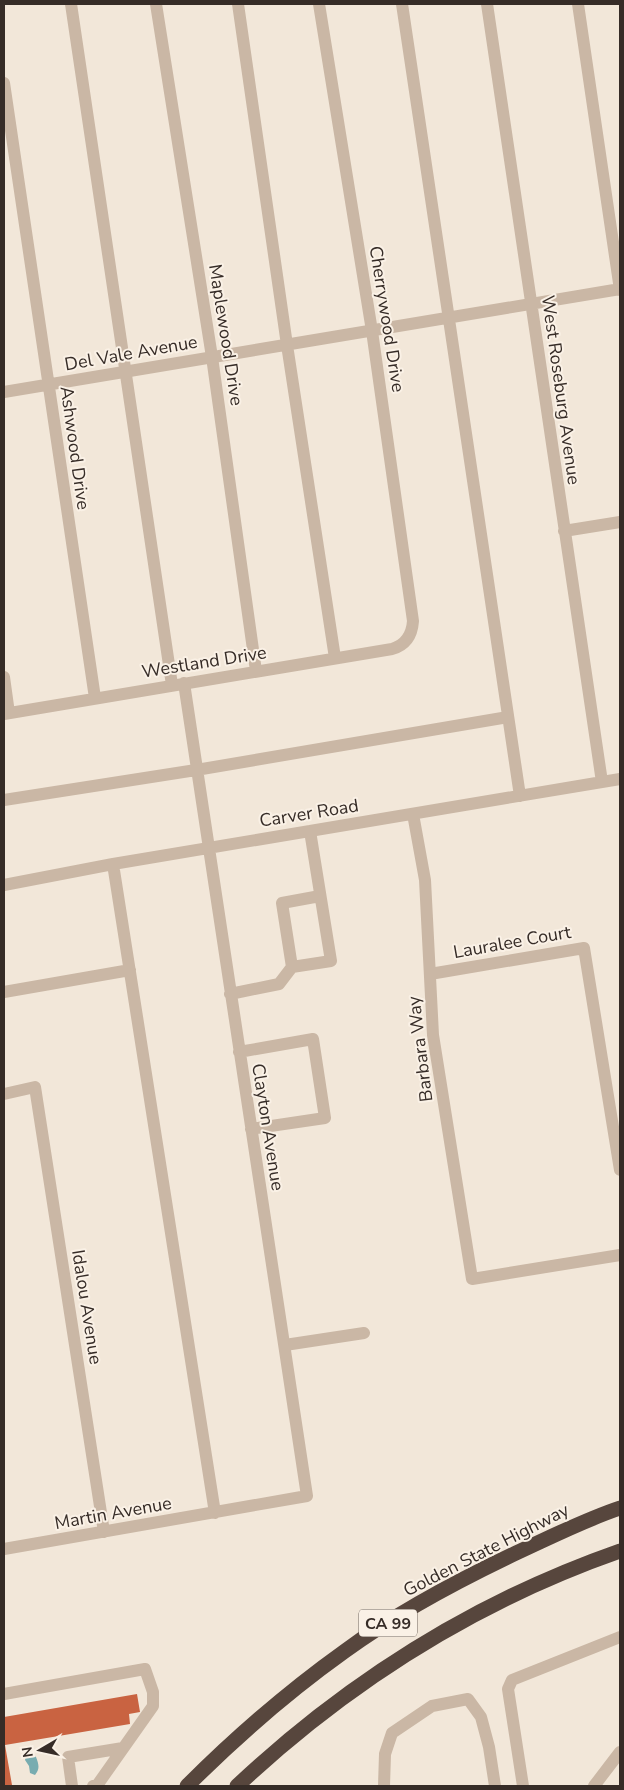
<svg xmlns="http://www.w3.org/2000/svg" width="624" height="1790" font-family="'Nunito Sans',sans-serif">
  <style>
    .water { fill: #78acb0 }
    .building { fill: #c96341 }
    .lines { fill: none; stroke-linecap: round; stroke-linejoin: round }
    .minor { stroke: #cab7a5; stroke-width: 12 }
    .highway { stroke: #57463d; stroke-width: 15 }
    .labels { text-anchor: middle; stroke-width: 4; stroke-linejoin: round; paint-order: stroke }
    .shield { fill: #faf1e6; stroke: #716760; stroke-width: 1 }
    .shield-label { font-size: 16px; font-weight: bold; fill: #362c27 }
    .street-label { font-size: 18px; fill: #362c27; stroke: #faf1e6 }
  </style>
  <rect width="100%" height="100%" fill="#f2e7d9"/>
  <!-- water -->
  <path class="water" d="M32 1755 36 1757C39 1765 40 1769 35 1775L30 1773 29 1766 25 1760 26 1756Z"/>
  <!-- building -->
  <path class="building" d="M137 1694 140 1712 129 1714 130 1724 5 1745 12 1785 4 1786V1717Z"/>
  <g class="lines">
    <!-- minor -->
    <path class="minor" d="M71 4 172 685
      M156 4 212 357 256 671
      M238 4 287 345 335 658
      M402 4 520 796
      M487 4 602 782
      M578 4 620 290
      M4 83 95 698
      M4 392 620 289
      M564 531 620 522
      M4 677 9 713
      M4 714 392 649C406 645 412 635 413 621L372 331 319 4
      M4 800 196 770 508 717
      M413 814 425 880 433 1035 472 1279 620 1255
      M113 864 215 1513
      M4 885 113 864 620 779
      M292 967 282 903 320 896
      M430 974 584 948 620 1170
      M4 992 130 970
      M230 994 279 984 292 967 331 961 310 831
      M239 1052 313 1039 325 1118 251 1129
      M4 1094 35 1087 104 1532
      M285 1345 364 1333
      M4 1549 307 1496 184 683
      M4 1694 145 1669 153 1692V1706L98 1784 93 1786
      M72 1786 68 1757 123 1748
      M384 1786 385 1754 392 1733 432 1706 468 1699 481 1717 489 1747 495 1786
      M523 1786 508 1689 512 1680 620 1637
      M594 1786 620 1752"/>
    <!-- highway -->
    <path class="highway" d="M187 1786C236 1737 289 1691 345 1651 398 1612 457 1581 516 1553 551 1537 584 1520 620 1508
      M237 1786C348 1682 477 1601 620 1551"/>
  </g>
  <g class="labels">
    <!-- shield labels -->
    <rect class="shield" x="359" y="1609.5" width="58" height="27" rx="4"/>
    <g class="shield-label">
      <text x="388" y="1629">CA 99</text>
    </g>
    <!-- street labels -->
    <g class="street-label">
      <text transform="translate(387 319) rotate(81)" y="6">Cherrywood Drive</text>
      <text transform="translate(226 335) rotate(81)" y="6">Maplewood Drive</text>
      <text transform="translate(131 353) rotate(-10)" y="6">Del Vale Avenue</text>
      <text transform="translate(561 390) rotate(82)" y="6">West Roseburg Avenue</text>
      <text transform="translate(75 448) rotate(82)" y="6">Ashwood Drive</text>
      <text transform="translate(204 662) rotate(-9)" y="6">Westland Drive</text>
      <text transform="translate(309 813) rotate(-9)" y="6">Carver Road</text>
      <text transform="translate(512 942) rotate(-10)" y="6">Lauralee Court</text>
      <text transform="translate(420 1049) rotate(-97)" y="6">Barbara Way</text>
      <text transform="translate(268 1127) rotate(81)" y="6">Clayton Avenue</text>
      <text transform="translate(87 1307) rotate(81)" y="6">Idalou Avenue</text>
      <text transform="translate(113 1513) rotate(-10)" y="6">Martin Avenue</text>
      <text transform="translate(486 1550) rotate(-27)" y="6">Golden State Highway</text>
    </g>
  </g>
  <!-- border -->
  <rect width="624" height="1790" fill="none" stroke="#362c27" stroke-width="10"/>
  <!-- north arrow -->
  <g transform="translate(40 1750) rotate(261)" stroke="#faf1e6" stroke-width="4" paint-order="stroke">
  <path d="M0-4L9 19L0 12L-9 19Z" fill="#362c27"/>
  <text y="-8" font-size="14" font-weight="bold" text-anchor="middle" fill="#362c27">N</text>
  </g>
</svg>
